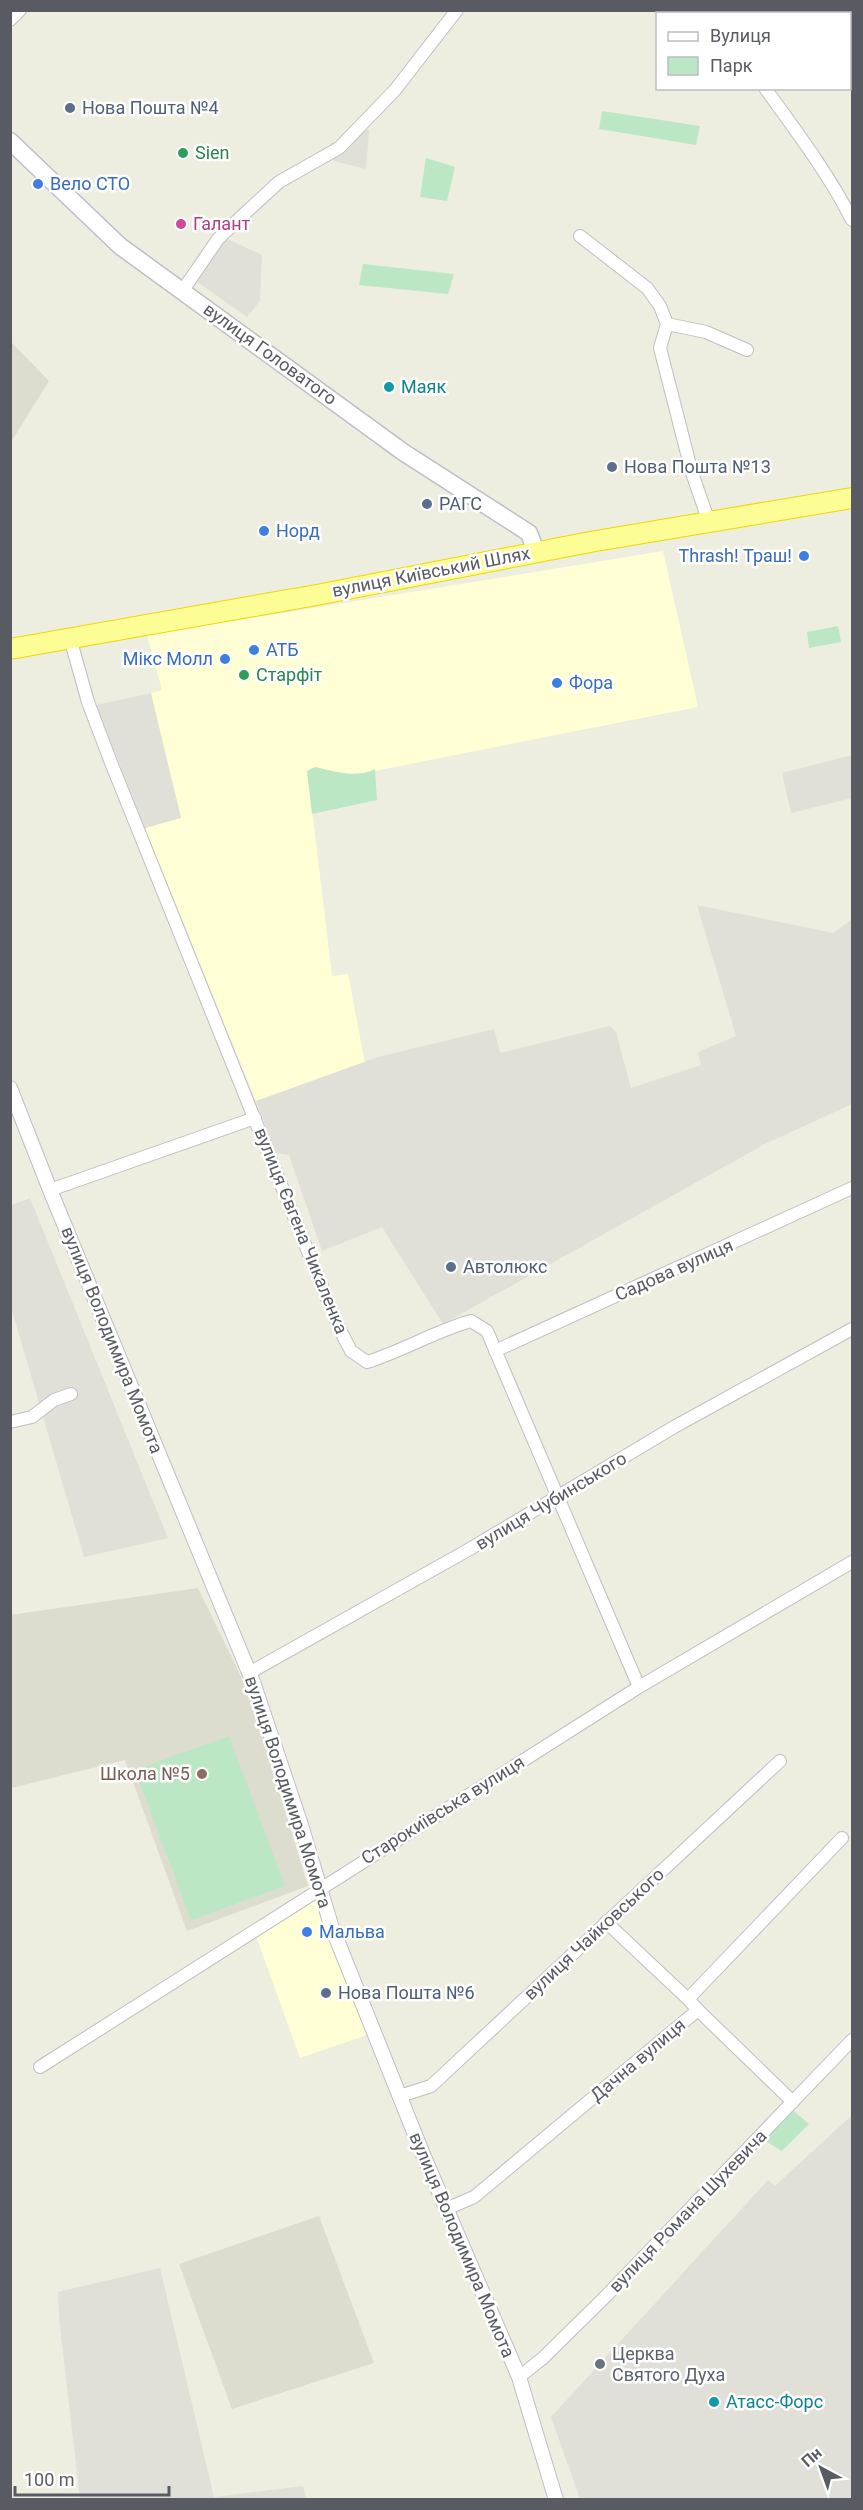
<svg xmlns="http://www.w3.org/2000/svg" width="863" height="2510" font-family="Roboto,sans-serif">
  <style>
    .commercial { fill: #fffed4 }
    .industrial { fill: #e1e0d8 }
    .education { fill: #ddddcf }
    .green { fill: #bbe7c5 }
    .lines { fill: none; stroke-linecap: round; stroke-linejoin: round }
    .minor-casing { stroke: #bebec5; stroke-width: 14 }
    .tertiary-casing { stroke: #bebec5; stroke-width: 16 }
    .secondary-casing { stroke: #bdbfc7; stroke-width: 19 }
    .trunk-casing { stroke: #eed800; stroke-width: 22 }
    .minor { stroke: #fff; stroke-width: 12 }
    .tertiary { stroke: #fff; stroke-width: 14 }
    .secondary { stroke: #fff; stroke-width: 16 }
    .trunk { stroke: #fcfd95; stroke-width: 20 }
    .service-dot { fill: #5c6f8a; stroke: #fff; stroke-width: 2 }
    .leisure-dot { fill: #2e9e5b; stroke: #fff; stroke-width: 2 }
    .shop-dot { fill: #3f7fe0; stroke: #fff; stroke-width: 2 }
    .hotel-dot { fill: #d1479c; stroke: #fff; stroke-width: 2 }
    .culture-dot { fill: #0f9aa8; stroke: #fff; stroke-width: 2 }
    .education-dot { fill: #8d6e63; stroke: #fff; stroke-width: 2 }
    .worship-dot { fill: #6b7280; stroke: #fff; stroke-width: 2 }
    .labels { text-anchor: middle; stroke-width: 5; stroke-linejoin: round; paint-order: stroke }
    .service-label { font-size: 18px; fill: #4e5e75; stroke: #fff; text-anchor: start }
    .leisure-label { font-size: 18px; fill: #27864d; stroke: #fff; text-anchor: start }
    .shop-label { font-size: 18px; fill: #366cbe; stroke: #fff; text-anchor: start }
    .hotel-label { font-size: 18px; fill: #b23c85; stroke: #fff; text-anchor: start }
    .street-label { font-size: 18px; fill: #595b63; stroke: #fff }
    .culture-label { font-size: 18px; fill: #0d838f; stroke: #fff; text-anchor: start }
    .education-label { font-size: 18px; fill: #785e54; stroke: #fff; text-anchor: end }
    .worship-label { font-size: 18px; fill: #5b616d; stroke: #fff; text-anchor: start }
  </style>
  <rect width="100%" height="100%" fill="#edede0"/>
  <!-- commercial -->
  <path class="commercial" d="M663 551 698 707 309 784 332 976 348 974 365 1063 256 1101 145 828 181 817 157 722 151 693 162 690 147 635Z
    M314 1900 367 2035 300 2058 256 1936Z"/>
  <!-- industrial -->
  <path class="industrial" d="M350 129 369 130 366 169 334 161 326 149 332 142 347 148Z
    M223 237 262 255 260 301 247 317 193 279Z
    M151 693 181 818 145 828 96 705Z
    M852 755V798L791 813 782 773Z
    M697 905 833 933 852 919V1104L765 1144 443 1324 382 1227 322 1251 289 1155 276 1153 256 1101 378 1057 494 1029 500 1053 610 1026 616 1032 631 1088 701 1065 698 1052 736 1036Z
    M30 1198 168 1538 84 1557 11 1307V1205Z
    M852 2115V2499H580L551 2417 768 2180 775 2186Z
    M160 2268 214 2497 303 2486 306 2499H80L59 2318 58 2292Z"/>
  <!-- education -->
  <path class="education" d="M11 342 49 381 11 442Z
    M198 1588 249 1693 308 1886 187 1931 125 1760 11 1788 10 1615Z
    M319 2216 374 2363 232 2409 179 2264Z"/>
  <!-- green -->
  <path class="green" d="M602 111 700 126 696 145 599 129Z
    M426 158 455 167 447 201 420 197Z
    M363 264 454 274 448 294 359 285Z
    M838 626 841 642 809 648 807 632Z
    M315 767C334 771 356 779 375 769L377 800 312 814 307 771Z
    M229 1736 285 1886 191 1920 135 1770Z
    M790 2108 809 2124 782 2151 762 2139Z"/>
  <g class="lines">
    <defs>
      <path id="minor" d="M704 10 706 14
        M10 20 20 10
        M765 88C796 131 828 173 852 220
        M580 236 647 288 660 306 667 324 706 332 747 350
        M183 290 218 239 242 216 279 182 339 148 395 90 457 10
        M667 324 660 348 692 473 709 522
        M70 638 88 702 110 760 338 1326 351 1351 367 1362C403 1351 435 1331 471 1321L487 1331 639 1687
        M50 1190 255 1118
        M495 1351 852 1188
        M10 1422 32 1417 54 1400 71 1394
        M249 1673 468 1550 674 1427 852 1329
        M606 1922 688 1999
        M698 2010 793 2102
        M40 2067 639 1687 852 1562
        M400 2096 431 2086 780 1761
        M446 2209 474 2197 698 2010 688 1999 842 1838
        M519 2377 543 2358 608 2294 852 2040"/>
      <path id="tertiary" d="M10 1088 50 1190 253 1682 301 1825 331 1925 424 2157 519 2377 556 2500"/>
      <path id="secondary" d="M10 141 120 246 403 452 529 533 536 552"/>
      <path id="trunk" d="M10 649 322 594 590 542 852 498"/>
    </defs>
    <!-- minor casing -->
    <use href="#minor" class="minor-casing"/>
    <!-- tertiary casing -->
    <use href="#tertiary" class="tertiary-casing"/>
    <!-- secondary casing -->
    <use href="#secondary" class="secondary-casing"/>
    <!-- trunk casing -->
    <use href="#trunk" class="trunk-casing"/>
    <!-- minor -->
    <use href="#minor" class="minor"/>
    <!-- tertiary -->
    <use href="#tertiary" class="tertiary"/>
    <!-- secondary -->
    <use href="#secondary" class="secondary"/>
    <!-- trunk -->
    <use href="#trunk" class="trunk"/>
  </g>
  <!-- markers -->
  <g class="service-dot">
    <circle cx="70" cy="108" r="6"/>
    <circle cx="612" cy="467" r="6"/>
    <circle cx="427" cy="504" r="6"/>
    <circle cx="451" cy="1267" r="6"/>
    <circle cx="326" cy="1993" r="6"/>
  </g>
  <g class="leisure-dot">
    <circle cx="183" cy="153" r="6"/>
    <circle cx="244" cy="675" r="6"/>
  </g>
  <g class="shop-dot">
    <circle cx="38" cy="184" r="6"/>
    <circle cx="264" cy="531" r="6"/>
    <circle cx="804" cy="556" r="6"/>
    <circle cx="254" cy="650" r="6"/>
    <circle cx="225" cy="659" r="6"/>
    <circle cx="557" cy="683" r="6"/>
    <circle cx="307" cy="1932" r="6"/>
  </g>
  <circle class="hotel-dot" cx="181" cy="224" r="6"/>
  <g class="culture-dot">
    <circle cx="389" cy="387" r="6"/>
    <circle cx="714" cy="2402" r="6"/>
  </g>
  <circle class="education-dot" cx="202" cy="1774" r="6"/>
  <circle class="worship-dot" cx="600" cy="2364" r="6"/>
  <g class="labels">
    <!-- service labels -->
    <g class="service-label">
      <text x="82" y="114">Нова Пошта №4</text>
      <text x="624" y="473">Нова Пошта №13</text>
      <text x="439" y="510">РАГС</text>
      <text x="463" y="1273">Автолюкс</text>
      <text x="338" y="1999">Нова Пошта №6</text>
    </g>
    <!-- leisure labels -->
    <g class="leisure-label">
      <text x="195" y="159">Sien</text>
      <text x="256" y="681">Старфіт</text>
    </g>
    <!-- shop labels -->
    <g class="shop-label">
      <text x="50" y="190">Вело СТО</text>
      <text x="276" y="537">Норд</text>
      <text x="792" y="562" text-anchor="end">Thrash! Траш!</text>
      <text x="266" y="656">АТБ</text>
      <text x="213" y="665" text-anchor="end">Мікс Молл</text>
      <text x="569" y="689">Фора</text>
      <text x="319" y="1938">Мальва</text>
    </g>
    <!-- hotel labels -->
    <g class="hotel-label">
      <text x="193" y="230">Галант</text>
    </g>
    <!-- street labels -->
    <g class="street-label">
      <text transform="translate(270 354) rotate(36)" y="6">вулиця Головатого</text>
      <text transform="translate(431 572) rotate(-11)" y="6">вулиця Київський Шлях</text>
      <text transform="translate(301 1231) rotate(68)" y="6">вулиця Євгена Чикаленка</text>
      <text transform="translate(674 1270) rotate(-24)" y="6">Садова вулиця</text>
      <text transform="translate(112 1340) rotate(68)" y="6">вулиця Володимира Момота</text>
      <text transform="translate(551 1501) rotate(-31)" y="6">вулиця Чубинського</text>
      <text transform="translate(288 1792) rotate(72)" y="6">вулиця Володимира Момота</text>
      <text transform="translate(443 1810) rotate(-32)" y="6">Старокиївська вулиця</text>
      <text transform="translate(594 1934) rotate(-43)" y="6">вулиця Чайковського</text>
      <text transform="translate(638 2060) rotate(-40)" y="6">Дачна вулиця</text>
      <text transform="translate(688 2211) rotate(-46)" y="6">вулиця Романа Шухевича</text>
      <text transform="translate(462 2245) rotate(67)" y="6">вулиця Володимира Момота</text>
    </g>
    <!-- culture labels -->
    <g class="culture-label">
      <text x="401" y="393">Маяк</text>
      <text x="726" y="2408">Атасс-Форс</text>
    </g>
    <!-- education labels -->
    <g class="education-label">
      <text x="190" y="1780">Школа №5</text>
    </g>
    <!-- worship labels -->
    <g class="worship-label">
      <text x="612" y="2360">Церква<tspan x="612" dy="21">Святого Духа</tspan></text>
    </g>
  </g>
  <!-- border -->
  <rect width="863" height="2510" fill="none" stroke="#595b63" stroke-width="24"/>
  <!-- legend -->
  <rect x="656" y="12" width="195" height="78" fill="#ffffff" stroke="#bdbdc1" stroke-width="1.5"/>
  <rect x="668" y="32" width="30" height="9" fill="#ffffff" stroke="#bdbdc1" stroke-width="1.5"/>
  <text x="710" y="42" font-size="18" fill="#595b63">Вулиця</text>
  <rect x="668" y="57" width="30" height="18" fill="#bbe7c5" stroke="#bdbdc1" stroke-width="1.5"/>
  <text x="710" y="72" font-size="18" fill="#595b63">Парк</text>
  <!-- north arrow -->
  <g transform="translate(821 2468) rotate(319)" stroke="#ffffff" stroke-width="4.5" paint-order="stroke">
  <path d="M0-4.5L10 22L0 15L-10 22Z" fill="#595b63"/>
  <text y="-9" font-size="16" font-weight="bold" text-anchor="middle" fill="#595b63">Пн</text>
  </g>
  <!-- scale -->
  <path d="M15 2486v9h154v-9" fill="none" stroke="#595b63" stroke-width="3"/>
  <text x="24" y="2486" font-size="18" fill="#595b63" stroke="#ffffff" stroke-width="4.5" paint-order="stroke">100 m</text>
</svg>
